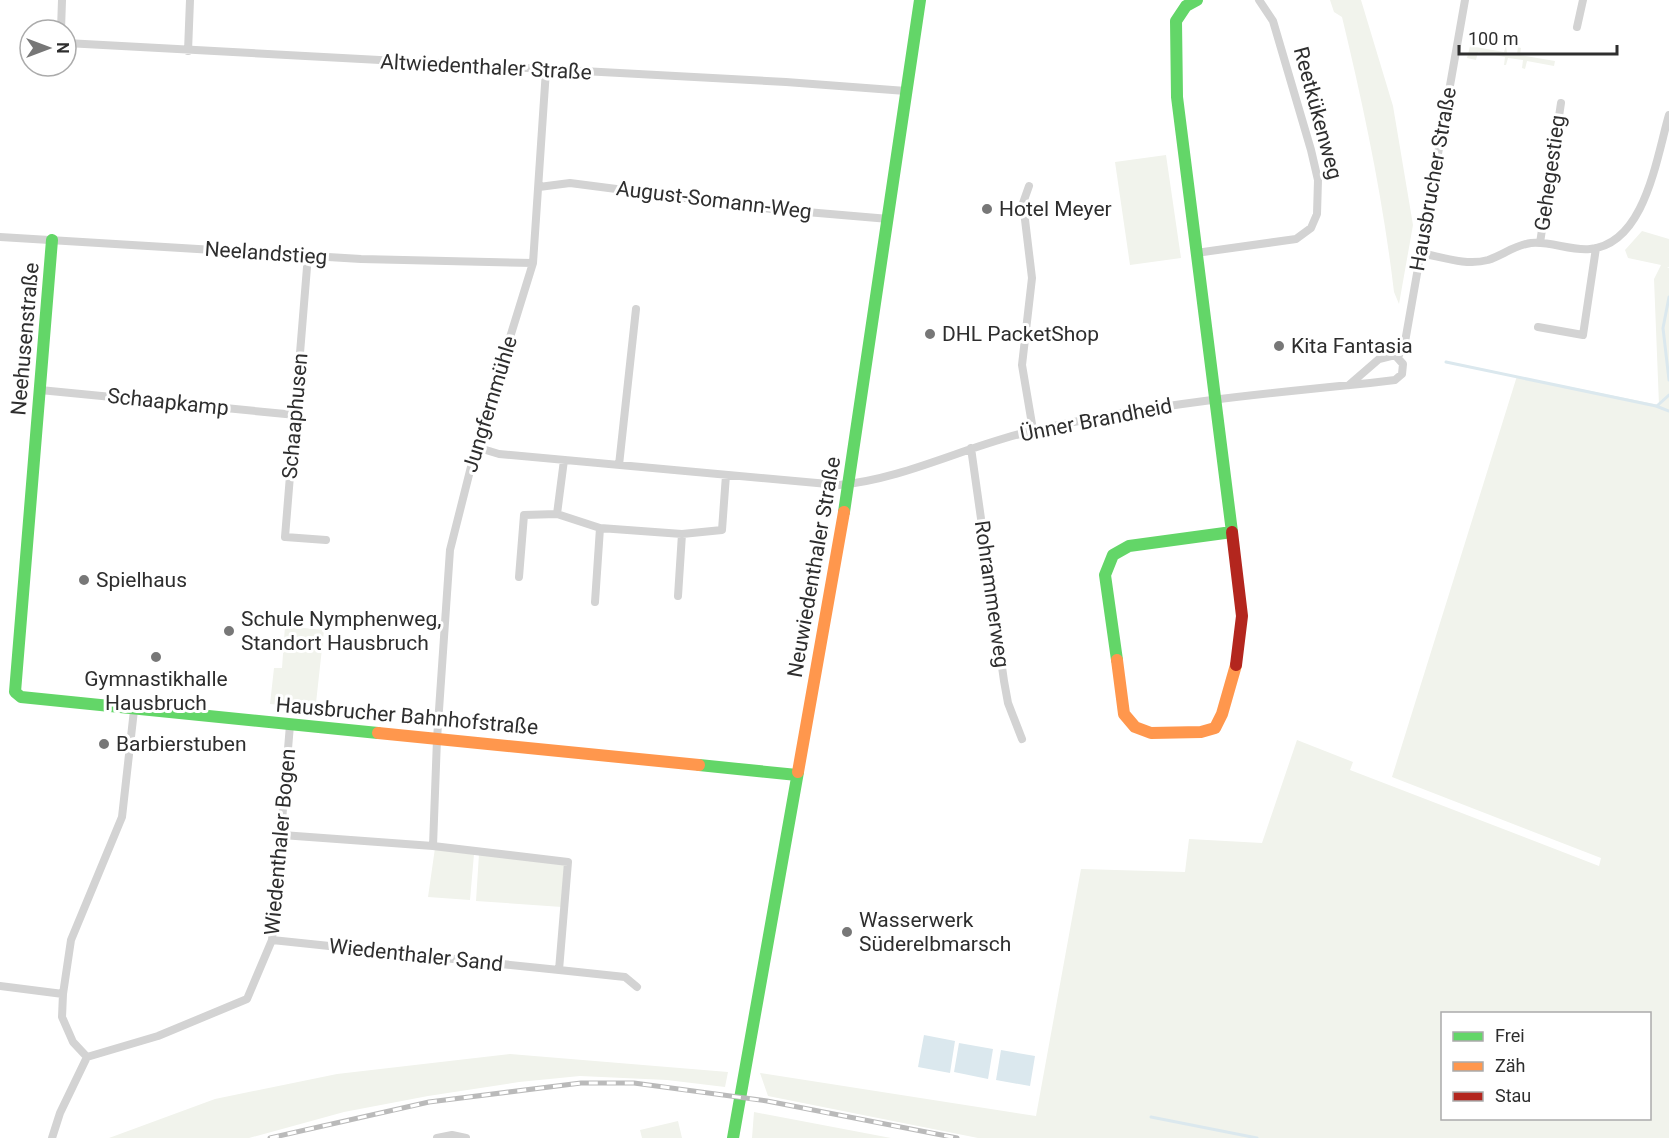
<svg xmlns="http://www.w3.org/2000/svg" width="1669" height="1138" font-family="Roboto,sans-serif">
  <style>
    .green { fill: #f1f3ec; fill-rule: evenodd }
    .water { fill: #dbe8ee }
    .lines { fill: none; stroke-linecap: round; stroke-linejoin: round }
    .stream { stroke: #dbe8ee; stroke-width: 3 }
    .street { stroke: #d3d3d3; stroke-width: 8 }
    .fast { stroke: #63d668; stroke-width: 12 }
    .slow { stroke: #ff974d; stroke-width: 12 }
    .jam { stroke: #b3261e; stroke-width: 12 }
    .rail-casing { stroke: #bababa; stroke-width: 5 }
    .rail { stroke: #fff; stroke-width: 3; stroke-dasharray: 9; stroke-linecap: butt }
    .poi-dot { fill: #777; stroke: #fff; stroke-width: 2 }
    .labels { text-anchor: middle; stroke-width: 6; stroke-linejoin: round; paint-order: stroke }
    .street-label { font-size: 21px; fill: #2e2e2e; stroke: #fff }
    .poi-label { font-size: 21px; fill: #2e2e2e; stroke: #fff; text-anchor: start }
  </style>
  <rect width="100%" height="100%" fill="#fff"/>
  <!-- green -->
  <path class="green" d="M1330 0H1361L1393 106 1413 225 1399 304 1394 292C1383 199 1364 108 1342 17L1334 12Z
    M1506 45 1507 53 1517 54 1518 47 1521 48 1520 55 1555 61 1554 66 1527 61 1525 69 1522 68 1523 60 1508 58 1506 65H1504L1505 57 1478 52 1476 60 1467 58 1470 46 1504 52Z
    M1166 155 1181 258 1130 265 1115 162Z
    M1642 231 1669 239V267H1667L1669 268V1138H978L768 1096 760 1073 1036 1116 1081 869 1185 872 1189 839 1262 843 1297 740 1353 762 1350 770 1599 866 1601 858 1392 777 1517 376 1659 405 1654 279 1661 265 1628 258 1625 250ZM1442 1014H1650V1118H1442Z
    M285 626 324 630 316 703 287 701 316 704 315 708 270 704 274 668H282Z
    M435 848 474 854 470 900 428 897Z
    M479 854 566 864 562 907 476 901Z
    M510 1054 728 1072 725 1087 667 1080 580 1076 519 1082 428 1096 344 1112 249 1138H109L215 1099 337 1074Z
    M754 1112 891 1138H752Z
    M678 1121 682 1138H642L640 1130Z"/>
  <!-- water -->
  <path class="water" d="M924 1035 955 1041 950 1073 918 1067Z
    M959 1043 993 1049 988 1079 954 1072Z
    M1001 1050 1035 1056 1030 1086 996 1080Z"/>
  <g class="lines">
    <!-- stream -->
    <path class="stream" d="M1669 297 1663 328 1669 380
      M1446 362 1656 406 1669 411
      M1658 405 1669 395
      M1151 1117 1257 1138"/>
    <!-- street -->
    <path class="street" d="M1577 27 1583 0
      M61 30 62 0
      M66 43 786 82 906 91
      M188 51 190 0
      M1029 186 1023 203 1032 278 1022 365 1033 430
      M539 187 570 183 771 209 889 219
      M0 237 361 259 533 263
      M1540 243 1561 103
      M1196 253 1296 239 1311 228 1317 214 1318 180 1311 150 1273 21 1259 0
      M1420 253C1442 257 1466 266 1488 260 1503 255 1515 245 1531 243 1551 241 1570 251 1590 249 1645 244 1656 159 1669 115
      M308 255 285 537 326 540
      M1538 327 1583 335 1596 248
      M1398 357 1405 342 1465 0
      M40 390 296 415
      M476 447 499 454 839 485C906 479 970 444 1036 430 1147 405 1258 394 1370 383L1395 380 1402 374 1403 364 1395 355 1379 359 1349 385
      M971 448 1004 681 1008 703 1022 739
      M619 465 636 309
      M557 514 600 528 682 534 722 530 726 475
      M519 577 524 515 557 514 564 460
      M678 596 682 534
      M595 602 600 528
      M433 846 437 739 450 550 476 447 533 263 546 70
      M272 940 559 970 568 862 433 846 282 835
      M559 970 625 977 637 987
      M0 986 63 994
      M87 1057 158 1036 247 999 272 940 290 725
      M87 1057 73 1042 62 1017 63 994 71 940 122 817 134 710
      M52 1138 60 1113 87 1057
      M437 1138 452 1135 466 1138"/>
    <!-- fast -->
    <path class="fast" d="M52 240 15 692 21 697 378 733
      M844 512 920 0
      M1117 660 1105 575 1113 555 1129 546 1232 532 1177 97 1176 21 1186 6 1197 0
      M699 765 797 775
      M733 1138 798 772"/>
    <!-- slow -->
    <path class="slow" d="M1117 660 1124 714 1135 727 1151 733 1201 732 1215 728 1222 714 1236 665
      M378 733 699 765
      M798 772 844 512"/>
    <!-- jam -->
    <path class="jam" d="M1232 532 1242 616 1236 665"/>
    <defs>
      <path id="rail" d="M270 1138 429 1102 581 1083H634L767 1101 957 1138"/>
    </defs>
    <!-- rail casing -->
    <use href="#rail" class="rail-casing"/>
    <!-- rail -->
    <use href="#rail" class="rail"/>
  </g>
  <!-- markers -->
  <g class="poi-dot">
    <circle cx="987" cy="209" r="6"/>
    <circle cx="930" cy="334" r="6"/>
    <circle cx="1279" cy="346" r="6"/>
    <circle cx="84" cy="580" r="6"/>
    <circle cx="229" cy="631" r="6"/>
    <circle cx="156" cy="657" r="6"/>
    <circle cx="104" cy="744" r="6"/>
    <circle cx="847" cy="932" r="6"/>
  </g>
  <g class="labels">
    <!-- street labels -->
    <g class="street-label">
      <text transform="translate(486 67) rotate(3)" y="7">Altwiedenthaler Straße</text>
      <text transform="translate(1318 113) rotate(75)" y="7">Reetkükenweg</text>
      <text transform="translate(1550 173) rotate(-82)" y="7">Gehegestieg</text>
      <text transform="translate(1433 179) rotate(-80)" y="7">Hausbrucher Straße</text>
      <text transform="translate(714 200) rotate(7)" y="7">August-Somann-Weg</text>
      <text transform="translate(266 253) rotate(4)" y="7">Neelandstieg</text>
      <text transform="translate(25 339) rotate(-85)" y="7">Neehusenstraße</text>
      <text transform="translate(168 402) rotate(6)" y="7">Schaapkamp</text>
      <text transform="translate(490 404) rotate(-73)" y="7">Jungfernmühle</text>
      <text transform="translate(295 416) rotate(-85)" y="7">Schaaphusen</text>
      <text transform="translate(1096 420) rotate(-11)" y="7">Ünner Brandheid</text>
      <text transform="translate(814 567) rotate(-80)" y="7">Neuwiedenthaler Straße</text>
      <text transform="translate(992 594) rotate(82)" y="7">Rohrammerweg</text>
      <text transform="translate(407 716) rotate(5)" y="7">Hausbrucher Bahnhofstraße</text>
      <text transform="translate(280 842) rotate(-85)" y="7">Wiedenthaler Bogen</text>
      <text transform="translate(416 955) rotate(6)" y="7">Wiedenthaler Sand</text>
    </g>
    <!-- poi labels -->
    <g class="poi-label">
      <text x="999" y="216">Hotel Meyer</text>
      <text x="942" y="341">DHL PacketShop</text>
      <text x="1291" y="353">Kita Fantasia</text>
      <text x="96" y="587">Spielhaus</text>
      <text x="241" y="626">Schule Nymphenweg,<tspan x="241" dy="24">Standort Hausbruch</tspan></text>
      <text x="156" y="686" text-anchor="middle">Gymnastikhalle<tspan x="156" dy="24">Hausbruch</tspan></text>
      <text x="116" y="751">Barbierstuben</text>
      <text x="859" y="927">Wasserwerk<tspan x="859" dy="24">Süderelbmarsch</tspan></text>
    </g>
  </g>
  <!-- legend -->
  <rect x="1441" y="1012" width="210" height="108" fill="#ffffff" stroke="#ababab" stroke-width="1.5"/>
  <rect x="1453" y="1032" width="30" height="9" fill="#63d668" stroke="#ababab" stroke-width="1.5"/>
  <text x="1495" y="1042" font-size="18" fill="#2e2e2e">Frei</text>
  <rect x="1453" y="1062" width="30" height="9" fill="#ff974d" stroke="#ababab" stroke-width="1.5"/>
  <text x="1495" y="1072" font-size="18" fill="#2e2e2e">Zäh</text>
  <rect x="1453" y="1092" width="30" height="9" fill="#b3261e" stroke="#ababab" stroke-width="1.5"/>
  <text x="1495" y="1102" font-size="18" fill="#2e2e2e">Stau</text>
  <!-- north arrow -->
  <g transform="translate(48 48) rotate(90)"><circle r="28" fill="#ffffff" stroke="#ababab" stroke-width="1.5"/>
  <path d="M0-4.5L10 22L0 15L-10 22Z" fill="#777777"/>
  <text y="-9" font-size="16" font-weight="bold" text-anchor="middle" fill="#2e2e2e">N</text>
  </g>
  <!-- scale -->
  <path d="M1459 45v9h158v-9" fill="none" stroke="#2e2e2e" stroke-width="3"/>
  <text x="1468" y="45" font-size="18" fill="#2e2e2e" stroke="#ffffff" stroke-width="4.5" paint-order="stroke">100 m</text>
</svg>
